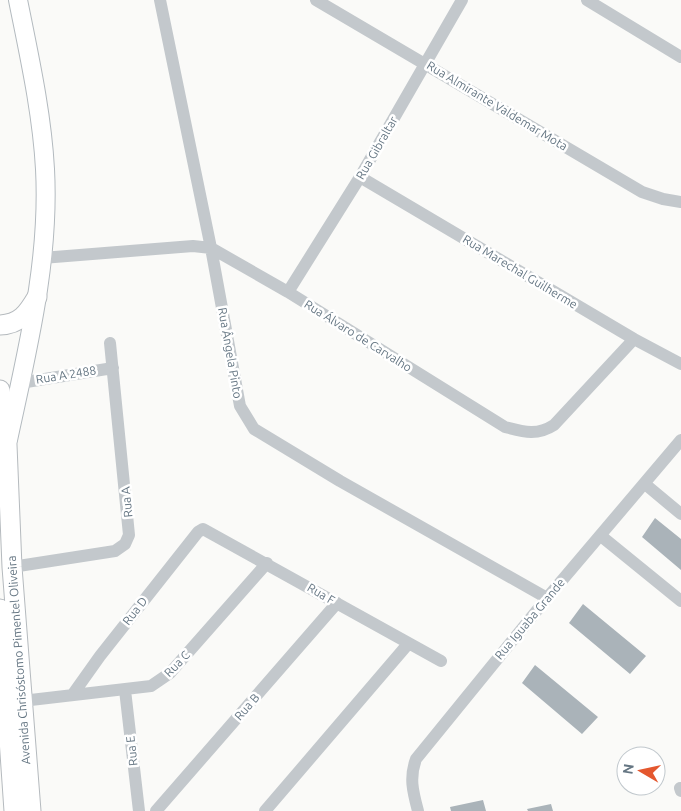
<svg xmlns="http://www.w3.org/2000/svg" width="681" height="811" font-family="Ubuntu,sans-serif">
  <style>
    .building { fill: #aab3b9 }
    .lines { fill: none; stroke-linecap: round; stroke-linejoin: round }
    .secondary-casing { stroke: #b3babf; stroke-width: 20 }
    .primary-casing { stroke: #b5babe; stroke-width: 21 }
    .street { stroke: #c3c8cc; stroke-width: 12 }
    .secondary { stroke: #fff; stroke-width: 18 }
    .primary { stroke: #fff; stroke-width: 19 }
    .labels { text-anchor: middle; stroke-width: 5; stroke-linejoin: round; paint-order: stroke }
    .street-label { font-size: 12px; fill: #657683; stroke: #fff }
  </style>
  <rect width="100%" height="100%" fill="#fafaf8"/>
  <!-- building -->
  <path class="building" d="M655 518 681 539V570L642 537Z
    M583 604 646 656 630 674 569 623Z
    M535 665 598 717 582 734 522 683Z
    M483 800 486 811H451L450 807Z
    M551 804 553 811H528L527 809Z"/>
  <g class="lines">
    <defs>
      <path id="secondary" d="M8 440C27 351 50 261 45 169 42 113 29 55 18 0"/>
      <path id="primary" d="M0 325C20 324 27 314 37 297
        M0 390 7 445 12 567 31 811
        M0 609 14 811"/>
    </defs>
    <!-- secondary casing -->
    <use href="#secondary" class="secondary-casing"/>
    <!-- primary casing -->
    <use href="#primary" class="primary-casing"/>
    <!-- street -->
    <path class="street" d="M160 0 211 248 240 406 254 429 340 481 547 598
      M316 0 642 192 663 199 681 202
      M587 0 681 57
      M360 177 634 339 681 364
      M42 258 193 246 211 248 288 292 505 427C524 432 537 436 554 425L634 339
      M288 292 360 177 462 0
      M20 383 113 368
      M645 484 681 514
      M601 536 681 601
      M12 567 115 551 125 544 129 535 110 343
      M125 690 139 811
      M73 694 100 656 198 532 203 529 441 661
      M22 701 151 686 170 673 267 563
      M680 788 681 791
      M156 811 337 603
      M265 811 408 644
      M418 811C413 792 409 778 416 759L547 598 681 440"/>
    <!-- secondary -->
    <use href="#secondary" class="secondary"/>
    <!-- primary -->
    <use href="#primary" class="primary"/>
  </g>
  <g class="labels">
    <!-- street labels -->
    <g class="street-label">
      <text transform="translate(497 106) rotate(31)" y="4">Rua Almirante Valdemar Mota</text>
      <text transform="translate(377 148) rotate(-60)" y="4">Rua Gibraltar</text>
      <text transform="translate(520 272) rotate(31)" y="4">Rua Marechal Guilherme</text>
      <text transform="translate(358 336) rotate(32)" y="4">Rua Álvaro de Carvalho</text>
      <text transform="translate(230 353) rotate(80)" y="4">Rua Ângela Pinto</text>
      <text transform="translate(66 375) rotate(-9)" y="4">Rua A 2488</text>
      <text transform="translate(127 502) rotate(-96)" y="4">Rua A</text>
      <text transform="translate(321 594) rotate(30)" y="4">Rua F</text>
      <text transform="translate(135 611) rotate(-52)" y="4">Rua D</text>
      <text transform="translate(530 619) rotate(-50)" y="4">Rua Iguaba Grande</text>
      <text transform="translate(19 660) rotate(-94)" y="4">Avenida Chrisóstomo Pimentel Oliveira</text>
      <text transform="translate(177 664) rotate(-46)" y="4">Rua C</text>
      <text transform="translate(247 707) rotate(-49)" y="4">Rua B</text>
      <text transform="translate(132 751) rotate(-96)" y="4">Rua E</text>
    </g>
  </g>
  <!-- north arrow -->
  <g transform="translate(641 771) rotate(279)"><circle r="24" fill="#ffffff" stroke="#c1c8cd"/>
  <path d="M0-4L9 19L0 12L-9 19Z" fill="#e4572e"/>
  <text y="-8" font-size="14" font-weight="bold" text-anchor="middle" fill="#657683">N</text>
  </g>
</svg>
